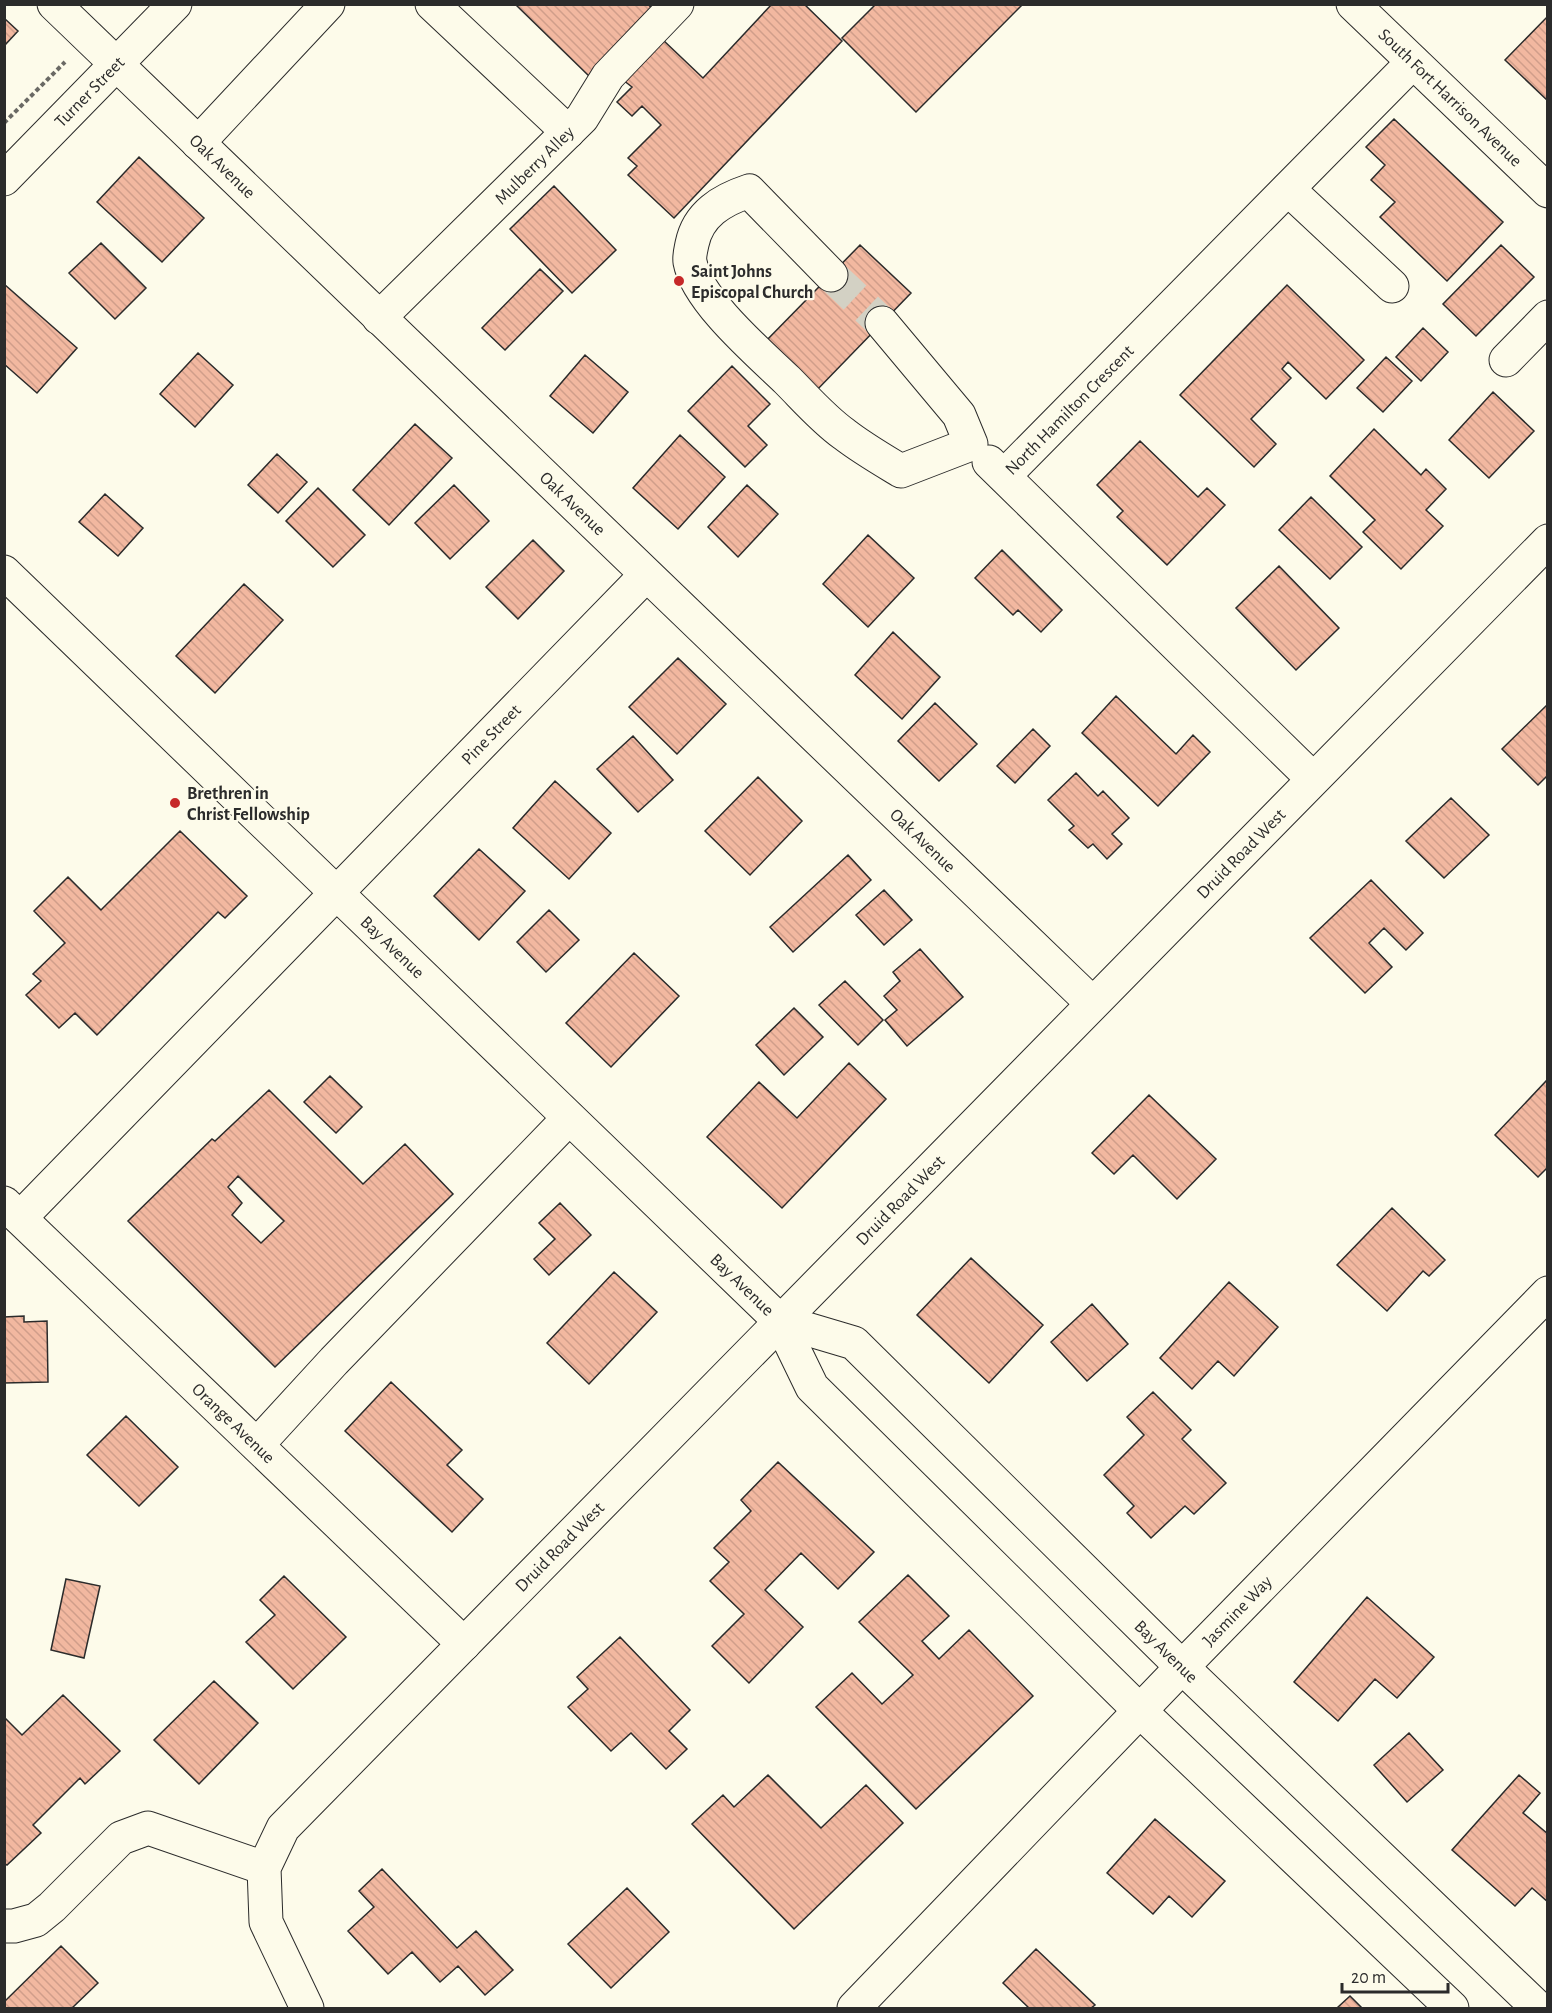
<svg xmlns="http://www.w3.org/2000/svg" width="1552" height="2013" font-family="'Alegreya Sans',sans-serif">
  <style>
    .building { fill: url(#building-back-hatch); stroke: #2b2b2b; stroke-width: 1.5; fill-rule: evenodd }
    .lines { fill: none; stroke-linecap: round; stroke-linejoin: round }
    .minor-tunnel { stroke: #d3d1c4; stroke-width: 33; stroke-dasharray: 33 16; stroke-linecap: butt }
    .minor-casing { stroke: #2b2b2b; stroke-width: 35 }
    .path { stroke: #6a6964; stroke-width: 4; stroke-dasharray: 4.5 3; stroke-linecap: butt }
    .minor { stroke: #fdfbea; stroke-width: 33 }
    .poi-dot { fill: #c62828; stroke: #fdfbea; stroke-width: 2 }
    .labels { text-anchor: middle; stroke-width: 4.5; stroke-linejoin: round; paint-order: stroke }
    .street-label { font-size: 18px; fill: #2b2b2b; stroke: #fdfbea }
    .poi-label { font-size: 18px; font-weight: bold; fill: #2b2b2b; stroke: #fdfbea; text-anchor: start }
  </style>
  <defs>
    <pattern id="building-back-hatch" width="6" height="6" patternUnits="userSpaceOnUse" patternTransform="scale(1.5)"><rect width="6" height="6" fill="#f2b8a0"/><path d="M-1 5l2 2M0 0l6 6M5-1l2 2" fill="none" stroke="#d09e8a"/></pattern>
  </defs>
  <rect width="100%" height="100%" fill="#fdfbea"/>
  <!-- building -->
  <path class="building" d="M515 4H648L655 12 591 78Z
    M772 4H804L842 41 674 218 628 175 637 166 628 158 661 125 642 106 632 116 617 102 632 87 623 80 662 39 703 78Z
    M876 4H1021L1022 5 916 112 842 38Z
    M1548 16V101L1505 60Z
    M4 18 18 31 4 46Z
    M1394 119 1503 222 1447 281 1380 217 1395 202 1371 180 1385 165 1366 147Z
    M139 157 204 218 162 262 97 202Z
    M554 186 616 250 572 293 510 229Z
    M101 243 146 288 115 319 69 273Z
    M860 245 911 293 815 392 764 343Z
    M1501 245 1534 277 1476 336 1443 304Z
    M540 269 563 291 505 350 482 328Z
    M4 284 77 348 37 393 4 364Z
    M1287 285 1364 360 1326 399 1288 362 1282 369 1291 378 1251 419 1276 444 1254 467 1180 395Z
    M1423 328 1448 352 1421 381 1396 357Z
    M198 353 233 385 195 427 160 394Z
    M585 355 628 392 593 433 550 396Z
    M1386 357 1412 381 1383 412 1357 388Z
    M732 366 770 404 748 426 767 445 745 467 688 411Z
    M1493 392 1534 431 1489 478 1449 440Z
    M415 424 452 458 389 525 353 490Z
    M1374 429 1421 475 1426 469 1446 489 1426 510 1443 526 1401 569 1363 532 1375 520 1330 476Z
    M680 435 725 477 678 529 633 488Z
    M1140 441 1198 497 1207 488 1225 505 1167 565 1117 517 1123 511 1097 485Z
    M277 454 307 482 278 513 248 485Z
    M454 485 489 521 450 559 415 523Z
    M747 485 778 514 738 557 708 527Z
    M318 488 365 535 333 567 286 521Z
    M105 494 143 528 118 556 79 522Z
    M1311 497 1362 547 1330 579 1279 530Z
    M868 535 914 578 868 627 823 584Z
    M533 540 564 571 518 619 486 587Z
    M1002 550 1062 610 1041 632 1018 610 1013 615 975 578Z
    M1279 566 1339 628 1296 670 1236 608Z
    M244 584 283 620 215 693 176 656Z
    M893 632 940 677 902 719 855 675Z
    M678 658 726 704 677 754 629 707Z
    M1116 696 1176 754 1193 735 1210 752 1158 806 1082 733Z
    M935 703 977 744 939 781 898 741Z
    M1548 704V775L1538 785 1502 749Z
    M1033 729 1050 746 1015 783 997 766Z
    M633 736 673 780 638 812 597 769Z
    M1076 773 1098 796 1103 791 1129 818 1112 834 1122 844 1107 859 1093 844 1088 848 1069 830 1074 826 1048 800Z
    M758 777 802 821 750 875 705 831Z
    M555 781 611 833 569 879 513 828Z
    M1451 798 1489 835 1444 878 1406 841Z
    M180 831 247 896 225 918 218 912 97 1035 75 1013 59 1028 26 995 41 981 33 974 65 943 34 911 68 877 101 910Z
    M479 849 525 891 479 940 434 896Z
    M848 855 871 880 793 952 770 927Z
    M1371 880 1423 933 1406 950 1384 928 1369 943 1392 967 1365 993 1310 938Z
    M884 890 912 920 884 945 856 915Z
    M549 910 579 940 546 972 517 942Z
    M920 949 963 997 907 1046 885 1020 897 1010 884 996 900 981 893 972Z
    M634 953 679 996 611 1067 566 1023Z
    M845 981 883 1020 858 1045 819 1005Z
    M794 1008 823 1037 784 1075 756 1045Z
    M849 1063 886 1099 782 1208 707 1137 759 1082 797 1118Z
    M330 1076 362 1107 336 1133 304 1102Z
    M1548 1079V1167L1538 1177 1495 1135Z
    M269 1090 363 1184 405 1144 453 1194 275 1367 128 1221 212 1139 215 1141ZM238 1176 284 1221 261 1243 232 1215 242 1203 228 1187Z
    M1149 1095 1216 1159 1177 1199 1133 1155 1114 1174 1092 1153Z
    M560 1203 591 1235 549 1275 534 1259 555 1239 539 1223Z
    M1392 1208 1445 1260 1429 1276 1423 1271 1387 1311 1337 1265Z
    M971 1258 1043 1325 989 1383 917 1315Z
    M614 1272 657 1312 589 1384 547 1343Z
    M1229 1282 1278 1327 1234 1376 1218 1361 1192 1389 1160 1358Z
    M1092 1304 1128 1344 1087 1381 1051 1342Z
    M24 1316V1322L47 1321 48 1382 4 1383V1317Z
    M391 1382 462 1450 447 1465 483 1499 452 1532 345 1431Z
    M1153 1392 1191 1430 1182 1439 1226 1483 1194 1514 1185 1506 1151 1538 1127 1513 1134 1506 1104 1475 1144 1435 1127 1417Z
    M126 1416 178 1467 139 1506 87 1455Z
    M778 1462 874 1552 838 1589 801 1553 765 1590 803 1627 749 1683 712 1646 744 1614 710 1581 729 1562 714 1548 751 1511 741 1500Z
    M908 1575 949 1616 922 1641 939 1659 969 1630 1033 1696 916 1809 816 1707 852 1673 882 1704 913 1675 859 1622Z
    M284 1576 346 1637 293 1689 246 1642 275 1615 260 1600Z
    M66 1579 100 1586 84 1658 51 1650Z
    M1367 1597 1434 1657 1397 1698 1375 1679 1338 1721 1294 1682Z
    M620 1637 690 1710 669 1731 687 1749 666 1769 631 1733 611 1751 568 1707 588 1689 577 1677Z
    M214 1681 258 1723 199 1784 154 1740Z
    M63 1695 120 1751 85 1784 80 1778 33 1825 41 1833 7 1865 4 1863V1717L22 1735Z
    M1409 1733 1443 1770 1407 1802 1374 1765Z
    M768 1775 821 1828 866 1785 903 1823 794 1929 692 1824 723 1795 734 1807Z
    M1519 1775 1540 1793 1523 1813 1548 1834V1902L1532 1888 1515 1906 1452 1850Z
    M1155 1819 1225 1881 1192 1917 1169 1896 1153 1914 1107 1873Z
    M382 1869 457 1948 476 1931 513 1970 485 1995 458 1966 440 1982 412 1952 388 1974 348 1931 374 1907 359 1891Z
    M627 1888 669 1932 611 1988 568 1944Z
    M61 1946 98 1983 72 2008H4V2002Z
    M1036 1949 1095 2005 1091 2008H1029L1003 1983Z
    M1350 1996 1362 2008H1337Z"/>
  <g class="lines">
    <!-- minor-tunnel -->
    <path class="minor-tunnel" d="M831 275 882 323"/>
    <defs>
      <g id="minor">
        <path id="s1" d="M54 4 1092 1003"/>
        <path d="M432 4 568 132"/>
        <path id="s2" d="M1353 4 1548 191"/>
        <path d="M198 143 328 4"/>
        <path id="s3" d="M4 179 175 4"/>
        <path d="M1288 189 1392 286"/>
        <path d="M831 275 749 191C722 200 698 214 692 244 691 249 689 256 690 262 697 300 759 353 787 380 805 398 823 419 844 434 862 448 881 459 901 471L971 444 959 415 882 323"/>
        <path id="s4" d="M379 318 582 118 608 76 677 4"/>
        <path d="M1506 360 1548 317"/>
        <path d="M989 462 1313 779"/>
        <path id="s5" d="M1004 476 1413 62"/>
        <path id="s6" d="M4 572 780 1321 812 1387 1140 1711 1452 2008"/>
        <path id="s7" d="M4 1203 464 1644"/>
        <path id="s8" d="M20 1218 646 575"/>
        <path id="s9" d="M780 1321 854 1343 1182 1667 1538 2008"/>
        <path d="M257 1445 334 1361 569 1118"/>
        <path d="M4 1926H14L36 1920 52 1907 121 1838 148 1828 264 1868"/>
        <path id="s10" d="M307 2008 266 1922 264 1868 283 1828 1548 541"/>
        <path id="s11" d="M854 2008 1182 1667 1548 1293"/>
      </g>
    </defs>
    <!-- minor casing -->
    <use href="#minor" class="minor-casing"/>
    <!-- path -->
    <path class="path" d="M4 123 65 62"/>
    <!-- minor -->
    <use href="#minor" class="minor"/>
  </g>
  <!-- markers -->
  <g class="poi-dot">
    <circle cx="679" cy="281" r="6"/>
    <circle cx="175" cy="803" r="6"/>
  </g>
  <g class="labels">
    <!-- street labels -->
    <g class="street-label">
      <text dy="6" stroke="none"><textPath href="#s3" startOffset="122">Turner Street</textPath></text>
      <text dy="6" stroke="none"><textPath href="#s2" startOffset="135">South Fort Harrison Avenue</textPath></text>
      <text dy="6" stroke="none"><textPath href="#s4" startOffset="218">Mulberry Alley</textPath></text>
      <text dy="6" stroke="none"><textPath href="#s1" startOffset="234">Oak Avenue</textPath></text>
      <text dy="6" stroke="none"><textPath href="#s5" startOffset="93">North Hamilton Crescent</textPath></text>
      <text dy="6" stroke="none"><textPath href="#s1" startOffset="720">Oak Avenue</textPath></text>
      <text dy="6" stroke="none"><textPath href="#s8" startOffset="675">Pine Street</textPath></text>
      <text dy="6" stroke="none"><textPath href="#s1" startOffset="1206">Oak Avenue</textPath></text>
      <text dy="6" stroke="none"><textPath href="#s10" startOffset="1560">Druid Road West</textPath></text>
      <text dy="6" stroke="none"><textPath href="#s6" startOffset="540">Bay Avenue</textPath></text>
      <text dy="6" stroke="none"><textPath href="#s10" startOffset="1074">Druid Road West</textPath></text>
      <text dy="6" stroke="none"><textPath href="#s6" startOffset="1026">Bay Avenue</textPath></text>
      <text dy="6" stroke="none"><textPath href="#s7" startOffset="318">Orange Avenue</textPath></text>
      <text dy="6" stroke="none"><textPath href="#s10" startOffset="588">Druid Road West</textPath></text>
      <text dy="6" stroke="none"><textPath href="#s11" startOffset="552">Jasmine Way</textPath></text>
      <text dy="6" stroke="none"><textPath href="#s9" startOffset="516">Bay Avenue</textPath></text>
    </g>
    <!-- poi labels -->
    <g class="poi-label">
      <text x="691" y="277">Saint Johns<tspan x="691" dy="21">Episcopal Church</tspan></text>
      <text x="187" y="799">Brethren in<tspan x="187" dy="21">Christ Fellowship</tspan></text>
    </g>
  </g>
  <!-- border -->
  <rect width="1552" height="2013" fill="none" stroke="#2b2b2b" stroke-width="12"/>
  <!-- scale -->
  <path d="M1342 1983v9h106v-9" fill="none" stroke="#2b2b2b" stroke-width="3"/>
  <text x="1351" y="1983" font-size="18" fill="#2b2b2b" stroke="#fdfbea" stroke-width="4.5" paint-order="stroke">20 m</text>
</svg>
